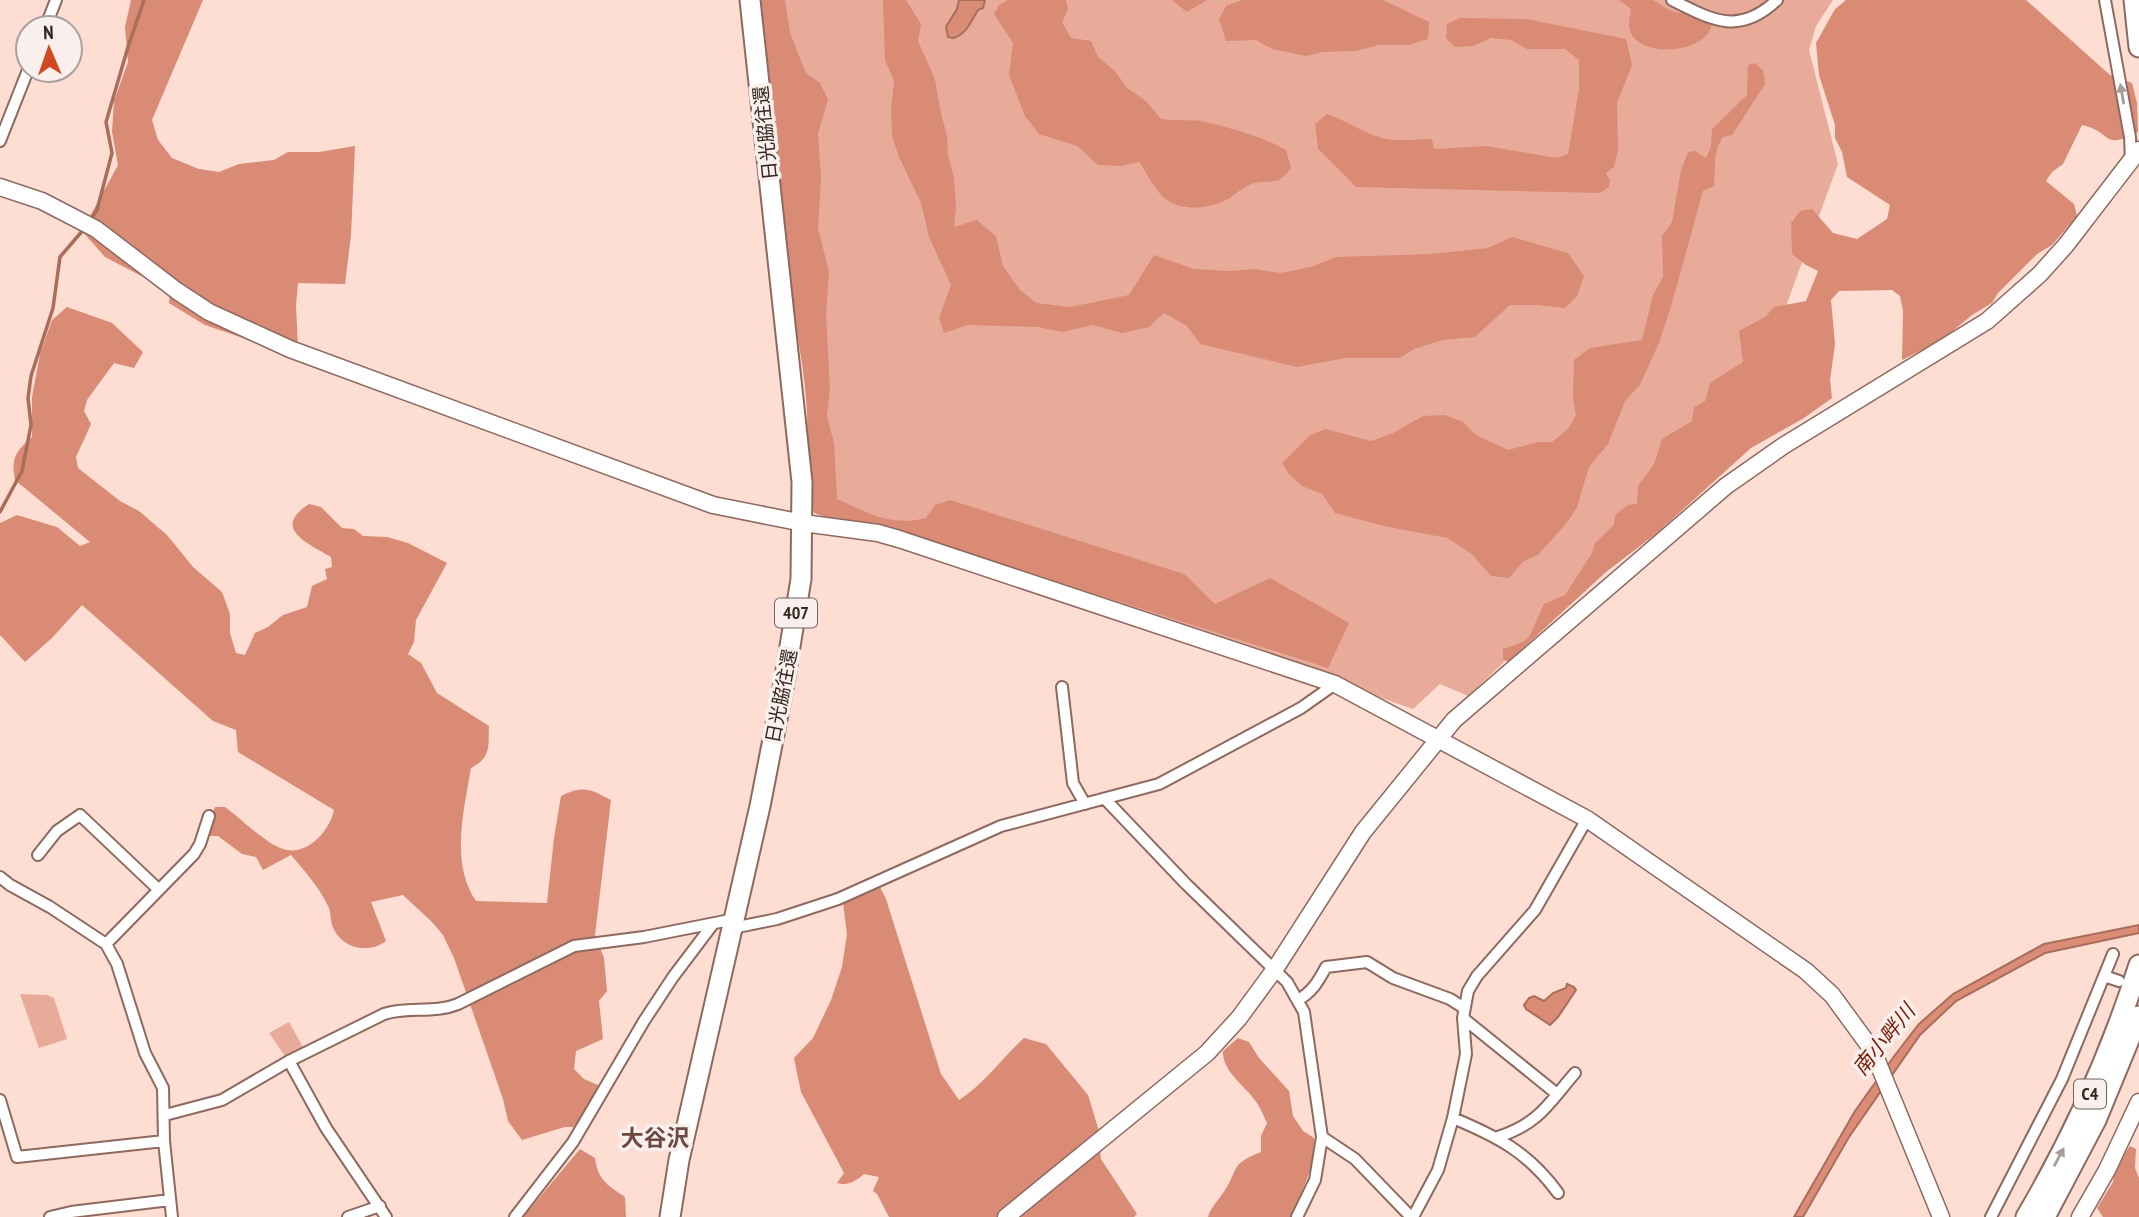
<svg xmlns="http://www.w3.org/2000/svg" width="2139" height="1217" font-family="'PT Sans Narrow','Noto Sans JP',sans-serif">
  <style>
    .green { fill: #e8ab9a }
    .forest { fill: #da8b75 }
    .water { fill: #db8c76; stroke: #a96d5c; stroke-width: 2 }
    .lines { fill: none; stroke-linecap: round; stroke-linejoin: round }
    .stream { stroke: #a96d5c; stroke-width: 3.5 }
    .street-casing { stroke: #8d695f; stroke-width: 14 }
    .secondary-casing { stroke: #8d695f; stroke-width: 19 }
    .highway-casing { stroke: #8d695f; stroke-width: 23 }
    .street { stroke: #fff; stroke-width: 10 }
    .secondary { stroke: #fff; stroke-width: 16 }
    .highway { stroke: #fff; stroke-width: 19 }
    .oneway { fill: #a49d9b }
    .labels { text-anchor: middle; stroke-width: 7; stroke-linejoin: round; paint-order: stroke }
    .shield { fill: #f9f0ee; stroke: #6f625e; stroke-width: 2 }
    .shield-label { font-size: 18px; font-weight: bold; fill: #342520 }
    .street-label { font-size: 19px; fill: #342520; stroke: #f9f0ee }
    .water-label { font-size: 21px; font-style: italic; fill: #791c00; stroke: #f9f0ee }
    .quarter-label { font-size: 23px; font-weight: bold; fill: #6c4a41; stroke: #f9f0ee }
  </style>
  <rect width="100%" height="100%" fill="#feddd3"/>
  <!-- green -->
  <path class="green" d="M778 0H1833L1816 26 1809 50 1838 164 1736 443 1468 696 1440 684 1413 709 825 503Z
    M20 994 47 995 54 998 67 1039 39 1048Z
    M289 1022 303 1047 285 1056 269 1033Z"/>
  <!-- forest -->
  <path class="forest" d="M131 0H203L152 120 158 140 172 158 199 169 219 172 239 164 274 160 288 152H319L355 146 351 235 345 284 298 283 296 305 298 349 287 353 205 325 169 303 170 291 105 257 82 231 118 165 112 132 114 101 128 62 125 27Z
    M761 0H785L790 33 806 73 820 83 828 100 818 133 821 179 818 228 829 272 826 315 830 389 827 416 834 443 837 499C868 513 891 527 926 518L935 505 950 500 1184 574 1215 604 1270 578 1349 623 1328 668 877 525 843 523 814 513C802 476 808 448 807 411 805 377 798 332 789 299L768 105 770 82Z
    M883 0H906L921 24 918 41 935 79 940 109 947 136 948 155 954 178 956 207 954 227 977 220 996 236 1003 266 1020 290 1036 303 1070 307 1129 295 1154 255 1194 269 1229 271 1256 269 1280 273 1311 267 1336 257 1431 254 1488 248 1512 237 1568 253 1584 276 1577 296 1565 308 1538 305H1510L1475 337 1443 340 1414 349 1400 358H1346L1297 367 1200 344 1187 326 1164 313 1149 327 1122 333 1093 325 1062 332 1038 327 968 325 944 333 939 318 951 285 929 237 921 203 899 157 892 136 891 110 894 81 885 60Z
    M1008 0H1066L1068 9 1062 22 1071 38 1091 41 1098 57 1115 71 1127 88 1146 101 1161 119C1175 121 1192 119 1206 122 1234 129 1261 136 1286 150L1291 168C1277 187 1273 179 1254 183 1245 185 1234 196 1226 200 1208 209 1181 212 1164 198 1156 191 1146 172 1139 162L1122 166 1098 165 1077 146 1039 134 1025 116 1009 75 1013 43 994 14 999 5Z
    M1172 0H1207L1187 12Z
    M1242 0H1383L1429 22 1428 39 1409 45H1378L1356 51 1323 52 1306 56 1272 49 1256 40 1226 41 1219 19 1226 6Z
    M1619 0H1653L1671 11 1701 17 1712 24C1707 53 1642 60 1630 31 1628 25 1630 16 1631 9Z
    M1846 0H2026L2110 75 2132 83 2137 103 2138 132C2101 151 2114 132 2082 125L2063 164 2052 172 2046 181 2074 204 2077 216 2052 245 2037 254 1998 293 1992 303 1972 315 1942 340 1902 360 1903 311 1900 296 1892 290 1839 291 1831 300 1835 344 1830 380 1832 398 1804 418 1751 448 1657 533 1606 572 1508 662 1503 659V649L1523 642 1529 637 1544 604 1565 595 1592 553 1595 543 1614 525 1615 515 1628 505 1637 504 1638 486 1654 464 1662 439 1692 421 1694 407 1705 401 1710 383 1743 362 1739 331 1765 317 1774 307 1806 301 1818 271 1806 265 1792 254 1791 223 1800 211 1812 209 1833 233 1857 239 1887 219 1890 205 1847 177 1842 152 1835 138V125L1819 75 1816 43 1835 9Z
    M1460 18 1527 19 1626 39 1632 65 1617 103 1618 150 1614 167 1606 173 1610 181 1609 187 1600 193 1356 187 1318 149 1315 124 1327 114C1347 121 1364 133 1382 138 1398 142 1417 139 1432 139L1434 149 1487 146 1557 158 1568 154 1579 89V60L1565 49H1527L1511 40 1491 38 1473 46 1455 47 1446 38 1447 24Z
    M1755 63 1763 70 1765 84 1732 135 1723 137C1712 153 1716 168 1714 186L1703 191 1672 303 1659 343 1640 385 1625 401 1608 444 1589 467 1577 507 1569 520 1539 554 1523 562 1509 578 1491 576 1472 554 1447 538 1384 526 1335 513 1322 494 1302 486 1289 474 1282 463 1310 435 1326 429 1371 441 1393 433 1423 416 1445 415 1463 422 1476 435 1508 450 1538 442H1552L1568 429 1576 415 1573 398 1574 360 1590 348 1642 340 1653 295 1663 277 1662 236 1672 222 1681 170 1688 152 1695 151 1706 158 1711 147 1712 129 1747 95 1748 65Z
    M67 307 112 323 143 352 134 368 114 363 87 400 84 411 91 424 76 457 78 468 120 501 139 511 167 535 193 567 222 592 230 614V633L236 653 245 655 255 633 268 627 283 615 307 607 312 586 327 579 325 569 332 567 331 557C308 543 271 529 309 504L321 507 342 528 354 529 363 536 387 537 408 543 447 563 416 620 414 642 408 654 421 663 437 693 489 726C488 746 492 757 471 768 464 810 450 863 476 901L547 903 554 838 561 796C583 785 590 789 611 800L595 935 604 958 607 991 599 1001 603 1039 576 1051 574 1069 584 1079 600 1086 579 1127H565L522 1140 508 1121 503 1099 454 958 443 935 432 922 403 895 371 902 386 941C367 955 340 948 332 925 330 918 331 910 327 904 319 887 303 869 291 855L263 870 256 857 242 854 218 836H209L208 828 215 807H225C240 818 261 839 278 847 304 860 329 833 334 810L238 752 236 730 213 721 82 605 52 638 25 662 0 635V523L17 515 57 527 80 546 90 542 15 480C11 458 15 452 32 437V397L40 354 52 320Z
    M879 885 886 899 941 1074 959 1100C983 1085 1002 1058 1024 1038L1046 1044 1088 1095 1098 1128 1101 1159 1137 1214 1134 1217H889L877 1194 873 1191 879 1177 864 1174C856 1181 848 1186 837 1183L844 1173 801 1092 794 1058 813 1038 831 1000 842 967 847 934 843 903Z
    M1238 1038 1249 1042 1259 1058 1289 1091 1293 1116 1303 1131 1314 1138C1315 1168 1302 1191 1290 1217H1208C1211 1207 1217 1202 1223 1193 1240 1169 1228 1165 1261 1152V1136L1267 1123C1264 1117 1261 1109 1257 1103 1247 1087 1222 1072 1223 1051Z
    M2130 1146 2136 1149 2135 1168 2139 1178V1217H2103L2097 1208 2113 1182 2115 1168Z
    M580 1149 595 1158C598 1180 607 1185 625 1197L626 1217H523Z"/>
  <!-- water -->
  <path class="water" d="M959 0H985L983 8 978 10C971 21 967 34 953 38L948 37 946 27 957 9Z
    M2139 925V933L2045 953 1956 1001 1920 1035 1849 1137 1803 1217H1794L1855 1111 1892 1059 1919 1024 1953 994 2044 944Z
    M1567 984 1574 987 1576 990 1558 1017 1550 1025 1526 1009 1524 1005 1529 998 1534 996 1544 1001 1553 993 1566 988Z"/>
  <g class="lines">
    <!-- stream -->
    <path class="stream" d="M91 219 97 210 112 153 106 122 128 47 144 0
      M0 512 22 471 31 425 28 398 31 376 53 308 60 257 84 229"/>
    <defs>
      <path id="street" d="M1672 0C1712 20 1739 36 1777 0
        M2105 0 2130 137 2131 161
        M45 28 56 0
        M0 141 28 70
        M1062 687 1073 783 1085 804
        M1106 800 1186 884 1287 982 1304 1012 1322 1137 1315 1180 1297 1217
        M38 855 57 831 80 815 158 889
        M0 877 10 885 50 907 106 944 117 964 145 1053 163 1088 164 1141 172 1217
        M733 928 777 919 838 899 1001 826 1159 784 1301 708 1335 684
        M106 944 194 854 200 844 209 816
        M2104 976 2119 981
        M1298 1000C1312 992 1318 982 1326 967L1367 962 1393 978 1450 999 1464 1008
        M1463 1018 1557 1094
        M289 1061 326 1128 386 1217
        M0 1100 17 1157 164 1141
        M165 1115 222 1100 289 1061 384 1014C408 1006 434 1014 458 1004L574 946 644 937 735 919
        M1453 1118C1498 1137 1528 1152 1558 1193
        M1322 1137 1355 1159 1411 1217
        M1498 1137C1540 1123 1548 1104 1575 1073
        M50 1217 71 1212 170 1200
        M348 1217 380 1206
        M515 1217 573 1142 644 1021 673 977 713 924
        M1413 1217 1438 1170 1453 1118 1466 1054 1463 1018 1468 991 1477 976 1535 910 1587 819
        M1991 1217 2062 1079 2113 954"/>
      <path id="secondary" d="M0 187 42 201 96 229 177 291 209 312 290 349 713 505 803 523 878 533 899 539 1335 684 1587 819 1806 971 1832 995 1873 1051 1941 1217
        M1006 1217 1207 1053 1239 1018 1275 969 1363 832 1454 720 1726 486 1783 446 1987 321 2040 274 2066 245 2139 150
        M2080 1217 2107 1170 2139 1102"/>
      <path id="highway" d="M2134 0 2139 47
        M670 1217 679 1160 760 806 784 683 801 579 802 482 750 0
        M2026 1217C2073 1137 2111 1053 2139 965
        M2045 1217 2096 1120 2139 1016"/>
    </defs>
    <!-- street casing -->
    <use href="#street" class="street-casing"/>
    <!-- secondary casing -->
    <use href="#secondary" class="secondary-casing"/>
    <!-- highway casing -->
    <use href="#highway" class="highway-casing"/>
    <!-- street -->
    <use href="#street" class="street"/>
    <!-- secondary -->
    <use href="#secondary" class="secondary"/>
    <!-- highway -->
    <use href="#highway" class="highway"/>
  </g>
  <!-- one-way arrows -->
  <defs><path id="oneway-solid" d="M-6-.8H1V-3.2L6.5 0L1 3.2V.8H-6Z" transform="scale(1.75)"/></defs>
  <g class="oneway">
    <use href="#oneway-solid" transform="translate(2122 94) rotate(-100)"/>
    <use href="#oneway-solid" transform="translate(2059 1157) rotate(-62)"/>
  </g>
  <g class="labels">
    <!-- shield labels -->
    <g class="shield">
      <rect x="775" y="598.5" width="42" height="29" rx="5"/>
      <rect x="2074" y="1079.5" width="32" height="29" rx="5"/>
    </g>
    <g class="shield-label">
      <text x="796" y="619">407</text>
      <text x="2090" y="1100">C4</text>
    </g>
    <!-- street labels -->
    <g class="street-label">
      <text transform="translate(765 133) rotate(-96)" y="7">日光脇往還</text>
      <text transform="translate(781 696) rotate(-79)" y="7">日光脇往還</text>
    </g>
    <!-- water labels -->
    <g class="water-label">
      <text transform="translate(1884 1040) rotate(-51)" y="7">南小畔川</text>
    </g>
    <!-- quarter labels -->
    <g class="quarter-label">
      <text x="655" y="1146">大谷沢</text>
    </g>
  </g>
  <!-- north arrow -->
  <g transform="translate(49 49) rotate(358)"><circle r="33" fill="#f9f0ee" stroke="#aa9f9c" stroke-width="2"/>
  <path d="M0-5L12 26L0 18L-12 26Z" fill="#d24921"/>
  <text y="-10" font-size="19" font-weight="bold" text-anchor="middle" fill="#342520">N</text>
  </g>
</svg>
